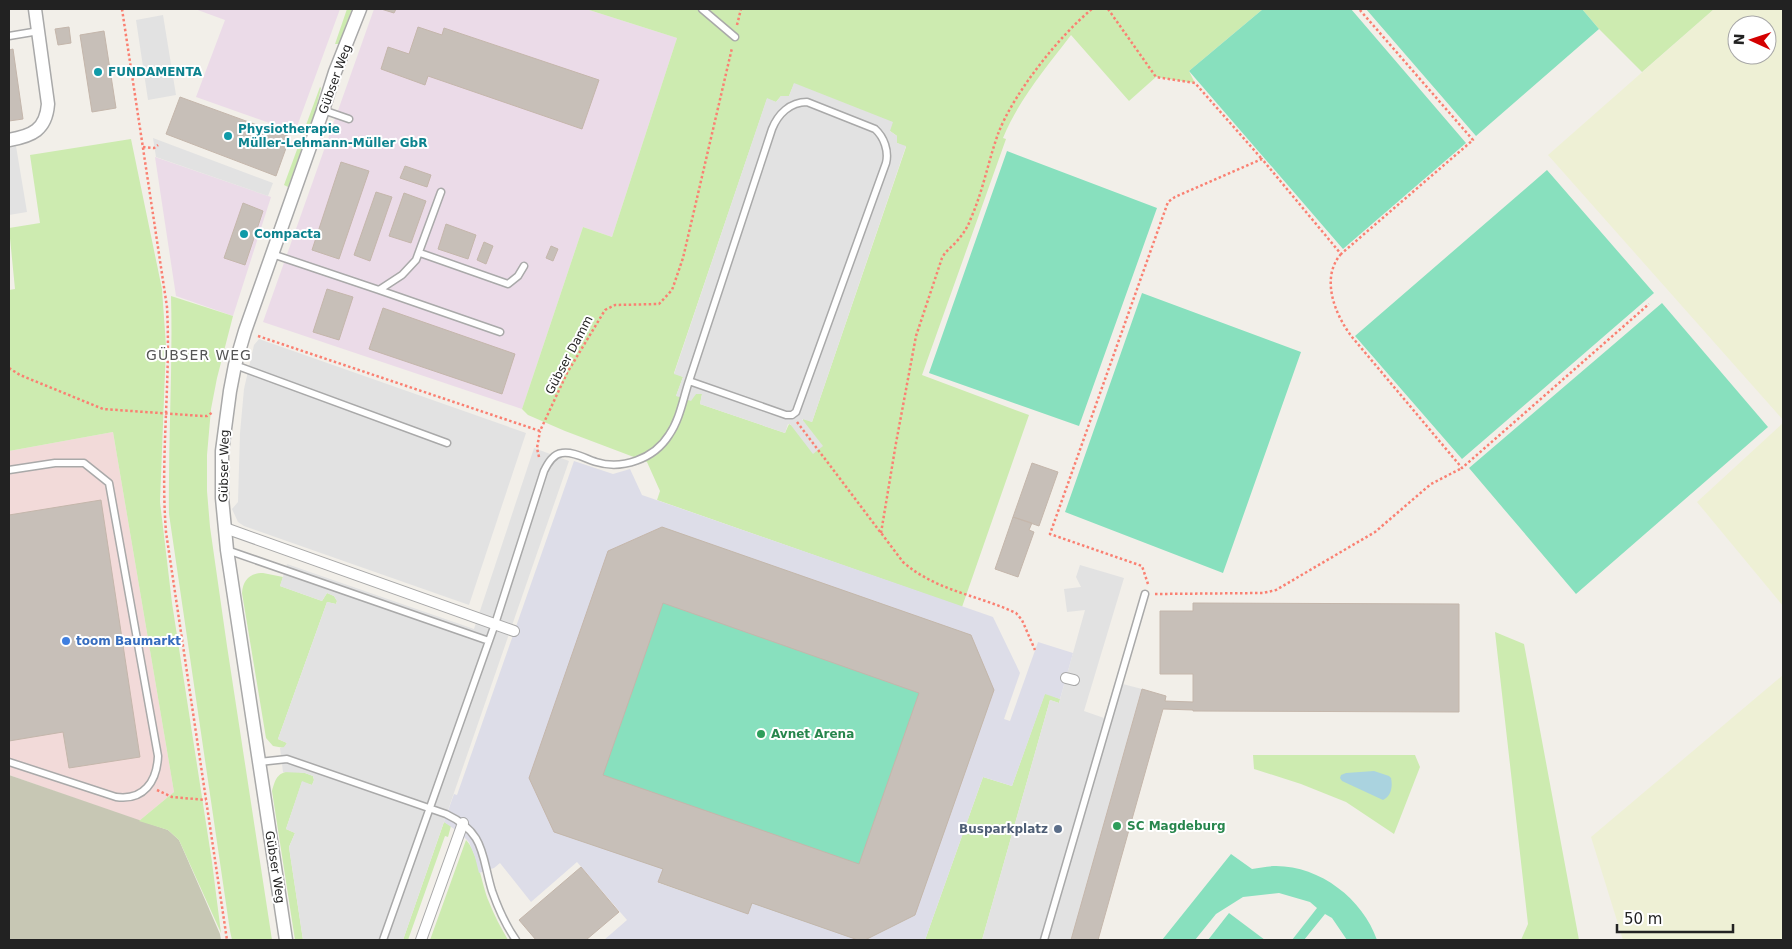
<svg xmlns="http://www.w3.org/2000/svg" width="1792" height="949" font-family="'DejaVu Sans',sans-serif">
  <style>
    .commercial { fill: #f2dad9 }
    .industrial { fill: #ebdbe8 }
    .construction { fill: #c7c7b4 }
    .farmland { fill: #eef0d5; fill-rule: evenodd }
    .grass { fill: #cdebb0; fill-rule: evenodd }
    .pitch { fill: #88e0be }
    .parking { fill: #e2e2e2 }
    .plaza { fill: #dddde8 }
    .water { fill: #aad3df }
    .building { fill: #c7bfb8; stroke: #c4b6ab; fill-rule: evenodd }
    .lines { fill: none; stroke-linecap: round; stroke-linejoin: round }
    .service-casing { stroke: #a9a9a9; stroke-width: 9 }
    .pedestrian-casing { stroke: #a9a9a9; stroke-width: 12 }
    .minor-casing { stroke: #a9a9a9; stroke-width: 15 }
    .path { stroke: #fa8072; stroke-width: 2.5; stroke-dasharray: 2.5 2.5; stroke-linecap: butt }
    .service { stroke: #fff; stroke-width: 6 }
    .pedestrian { stroke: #fff; stroke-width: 10 }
    .minor { stroke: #fff; stroke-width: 12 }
    .culture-dot { fill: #0f9aa8; stroke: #fff; stroke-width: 2 }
    .shop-dot { fill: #3f7fe0; stroke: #fff; stroke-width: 2 }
    .leisure-dot { fill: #2e9e5b; stroke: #fff; stroke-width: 2 }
    .service-dot { fill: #5c6f8a; stroke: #fff; stroke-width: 2 }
    .labels { text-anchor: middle; stroke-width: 4; stroke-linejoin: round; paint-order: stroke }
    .culture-label { font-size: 12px; font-weight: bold; fill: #0d838f; stroke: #fff; text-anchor: start }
    .street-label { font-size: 12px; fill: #222; stroke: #fff }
    .shop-label { font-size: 12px; font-weight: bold; fill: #366cbe; stroke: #fff; text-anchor: start }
    .leisure-label { font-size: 12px; font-weight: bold; fill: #27864d; stroke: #fff; text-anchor: start }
    .service-label { font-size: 12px; font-weight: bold; fill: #4e5e75; stroke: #fff; text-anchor: end }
    .neighbourhood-label { font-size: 14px; letter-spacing: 1px; fill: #555; stroke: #fff }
  </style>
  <rect width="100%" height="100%" fill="#f2efe9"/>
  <!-- commercial -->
  <path class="commercial" d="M113 432 174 792 139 821 9 775V451Z"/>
  <!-- industrial -->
  <path class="industrial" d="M195 9H340L295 132 196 97 225 20Z
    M374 9H586L677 38 612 237 583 227 522 409 263 322Z
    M155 157 271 197 233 316 176 296Z"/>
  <!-- construction -->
  <path class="construction" d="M9 775 168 830 179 840 220 934 221 940H9Z"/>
  <!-- farmland -->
  <path class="farmland" d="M1714 9H1783V420L1548 155ZM1737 25H1767V55H1737Z
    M1783 423V606L1697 502Z
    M1783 675V940H1623L1591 837Z"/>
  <!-- grass -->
  <path class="grass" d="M347 9H352L339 44H335Z
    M586 9H1263L1189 71 1195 83 1156 77 1129 101 1071 35C1046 68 1019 99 1003 138L1006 139 922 375 1029 415 962 607 657 500 660 491 647 462 565 431 528 415 522 409 583 227 612 237 677 38ZM794 84 890 131 897 136V143L906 147 812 422 803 418V420L791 425 789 424 785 433 700 404 702 394 697 393 693 396H676L683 377 674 373 767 99 776 102 781 96H789Z
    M1582 9H1714L1642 72 1599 29Z
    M320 87 321 88 315 112 288 187 284 185Z
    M131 139 162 289 166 346 160 502 172 603 212 862 221 933 179 840 168 830 139 821 174 792 113 432 9 451V290L15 289 9 228 40 223 30 155Z
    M171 296 233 316 217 378 211 409 207 455V491L210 527 227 646 272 940H232L230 931 169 514C168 441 173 368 171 296Z
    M263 573 283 577 280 586 322 601 327 593 334 596 337 601 336 604 327 602 278 739 287 743 284 748 273 746 266 738 242 593C243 580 250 573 263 573Z
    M1495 632 1524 644 1579 940H1521L1528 924Z
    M1045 693 1060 699 1059 703 1050 700 982 940H925L983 777 1012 786Z
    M1253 755H1415L1420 767 1394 834 1346 802 1301 784 1254 769Z
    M293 771 305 773 313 776 314 780 312 785 302 782 286 829 295 833 289 847 303 940H295L272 791C276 777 278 772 293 771Z
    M444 822 451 826 448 837 445 836 408 940H403Z
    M466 840C477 850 482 886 489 902 494 915 501 928 508 940H430Z"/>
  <!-- pitch -->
  <path class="pitch" d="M1263 9H1351L1466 143 1343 249 1189 71Z
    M1366 9H1582L1599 29 1476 136Z
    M1007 151 1157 208 1079 426 929 373Z
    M1547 170 1654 293 1462 459 1355 336Z
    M1142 293 1301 352 1223 573 1065 512Z
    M1662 303 1768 427 1576 594 1469 468Z
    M662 527 971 635 994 690 915 915 865 940H858L752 904 748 914 658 882 662 869 554 832Z
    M1231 854 1252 869C1260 868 1268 866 1276 866 1320 866 1363 899 1377 940H1347L1332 918 1325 914 1304 940H1292L1317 908 1310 902 1279 893 1243 897 1216 914 1195 940H1162Z
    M1229 913 1265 940H1208Z"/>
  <!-- parking -->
  <path class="parking" d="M163 15 176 95 148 100 136 20Z
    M794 83 893 122 890 131 897 136V143L906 146 812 422 802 419 823 446 813 454 790 424H788L785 433 700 404 702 394H696L691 401 676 396 683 377 674 374 767 98 776 102 781 96H789Z
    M153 138 273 183 268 196 156 157Z
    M16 146 27 212 9 215V148Z
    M259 339 526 433 469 605 244 526 238 522 232 509 238 502 240 433 244 389 254 345Z
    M534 448 569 461 403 940H303L289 847 295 833 286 829 302 781 312 785 314 780 313 776 305 773 283 772 280 748 284 747 287 743 278 739 327 602 336 604 337 601 334 596 327 593 322 601 280 586 287 564 474 629Z
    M1080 565 1124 578 1084 711 1104 718 1115 682 1142 689 1071 940H982L1050 700 1059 703 1085 610 1067 612 1064 589 1081 587 1076 577Z"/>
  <!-- plaza -->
  <path class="plaza" d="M574 461 613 474 630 469 642 495 993 617 1020 673 1004 719 1010 721 1038 642 1073 653 1060 699 1045 694 1012 786 983 777 925 940H865L915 915 994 690 971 635 662 527 608 551 554 832 663 869 659 883 748 914 752 903 858 940H604L627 920 577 862 531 902 500 863 494 868 479 873 475 857 469 842 460 833 444 822 454 794 457 795Z"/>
  <!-- water -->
  <path class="water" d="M1374 771 1389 776 1391 778C1393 787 1391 796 1383 800L1342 781 1340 778 1341 775 1346 773Z"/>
  <!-- building -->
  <path class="building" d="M381 9H396L394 13Z
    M69 27 71 43 58 45 55 29Z
    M418 27 442 35 444 28 599 80 582 129 428 76 425 85 381 69 388 47 409 54Z
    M104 31 116 108 92 112 80 35Z
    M13 49 23 119 9 121V50Z
    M180 97 290 137 276 176 166 134Z
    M341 162 369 171 339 259 312 250Z
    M405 166 431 175 427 187 400 178Z
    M376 192 392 197 370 261 354 255Z
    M404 193 426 201 411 243 389 236Z
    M243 203 263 211 245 265 224 258Z
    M446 224 476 235 468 259 438 249Z
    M484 242 493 246 486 264 477 260Z
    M551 246 558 249 553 261 546 258Z
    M327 289 353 297 339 340 313 332Z
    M383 308 515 354 502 394 369 349Z
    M1032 463 1058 472 1039 526 1013 517Z
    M101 500 140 757 69 768 63 732 9 741V515Z
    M1013 517 1032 523 1029 530 1034 532 1018 577 995 569Z
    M662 527 971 635 994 690 915 915 865 940H858L752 903 748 914 658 882 663 869 554 832 529 778 608 551ZM663 603 919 693 859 864 603 775Z
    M1193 603 1459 604V712L1193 711V710L1163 709 1098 940H1071L1142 689 1166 696 1165 701 1193 702V674H1160V611H1193Z
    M581 867 619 912 586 940H536L519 920Z"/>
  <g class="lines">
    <defs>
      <path id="service" d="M702 9 735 37
        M9 36 39 31
        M323 110 349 119
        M420 253 508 284 518 276 524 266
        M272 254 379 290 402 275 416 260 441 192
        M379 290 500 332
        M235 365 447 443
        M9 470 55 463H84L109 483 158 756C157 781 144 801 116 797L9 762
        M227 550 489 641
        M259 762 287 759 446 814C486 833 481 855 492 891 498 908 506 926 516 940
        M383 940 495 624 544 471C548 463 553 454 562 453 573 451 586 459 596 462 622 470 654 459 669 435 680 419 683 399 689 381L772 129C778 114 790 102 807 102L875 129C884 137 889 151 886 163L796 412 792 415H786L689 381
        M1044 940 1145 594"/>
      <path id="pedestrian" d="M225 528 514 631
        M1066 678 1074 680
        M421 940 463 823"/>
      <path id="minor" d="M9 140C32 136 46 130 48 104L35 9
        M286 940 227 550 222 498V451L230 391 235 365 245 331 323 110 335 72 360 9"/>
    </defs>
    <!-- service casing -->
    <use href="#service" class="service-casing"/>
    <!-- pedestrian casing -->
    <use href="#pedestrian" class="pedestrian-casing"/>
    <!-- minor casing -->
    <use href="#minor" class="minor-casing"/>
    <!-- path -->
    <path class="path" d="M122 9 167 307C171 382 160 457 166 532L227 940
      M1108 9 1156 77 1195 83 1261 158
      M737 25 741 9
      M143 147 154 148 158 145
      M1341 254C1320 278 1335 315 1352 337L1462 468 1649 304
      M258 336 540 431 567 373 605 310 615 305 659 304 672 290 683 258 732 48
      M9 368 20 375 103 409 202 416H207L213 412
      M797 422 903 562C936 591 978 595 1016 613L1022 620 1035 650
      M539 457 537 448 540 431
      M881 533 896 443 916 336 942 258C946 250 952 247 957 241 963 234 968 227 971 218 983 191 988 162 998 134 1013 94 1059 36 1092 9
      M1148 584 1142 566 1050 534 1168 202 1175 197 1262 159 1341 254 1473 140 1359 9
      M1155 594 1263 593 1276 590 1375 532 1431 484 1462 468
      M157 790 172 797 206 800"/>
    <!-- service -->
    <use href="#service" class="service"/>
    <!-- pedestrian -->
    <use href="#pedestrian" class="pedestrian"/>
    <!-- minor -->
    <use href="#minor" class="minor"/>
  </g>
  <!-- markers -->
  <g class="culture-dot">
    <circle cx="98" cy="72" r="5"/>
    <circle cx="228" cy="136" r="5"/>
    <circle cx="244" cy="234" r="5"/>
  </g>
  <circle class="shop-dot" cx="66" cy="641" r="5"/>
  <g class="leisure-dot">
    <circle cx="761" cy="734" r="5"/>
    <circle cx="1117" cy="826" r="5"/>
  </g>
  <circle class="service-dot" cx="1058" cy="829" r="5"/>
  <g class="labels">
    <!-- culture labels -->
    <g class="culture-label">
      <text x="108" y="76">FUNDAMENTA</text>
      <text x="238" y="133">Physiotherapie<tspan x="238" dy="14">Müller-Lehmann-Müller GbR</tspan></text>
      <text x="254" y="238">Compacta</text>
    </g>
    <!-- street labels -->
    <g class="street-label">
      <text transform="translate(335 79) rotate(-70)" y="4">Gübser Weg</text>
      <text transform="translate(569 355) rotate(-62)" y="4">Gübser Damm</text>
      <text transform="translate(224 466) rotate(-89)" y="4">Gübser Weg</text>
      <text transform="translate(275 867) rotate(81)" y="4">Gübser Weg</text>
    </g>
    <!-- shop labels -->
    <g class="shop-label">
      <text x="76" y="645">toom Baumarkt</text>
    </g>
    <!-- leisure labels -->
    <g class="leisure-label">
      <text x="771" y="738">Avnet Arena</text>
      <text x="1127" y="830">SC Magdeburg</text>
    </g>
    <!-- service labels -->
    <g class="service-label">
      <text x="1048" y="833">Busparkplatz</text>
    </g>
    <!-- neighbourhood labels -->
    <g class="neighbourhood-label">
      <text x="199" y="360">GÜBSER WEG</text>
    </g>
  </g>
  <!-- border -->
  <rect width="1792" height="949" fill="none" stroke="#222222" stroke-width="20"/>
  <!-- north arrow -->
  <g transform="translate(1752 40) rotate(273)"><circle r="24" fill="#ffffff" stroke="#a7a7a7"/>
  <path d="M0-4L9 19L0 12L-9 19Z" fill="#d40000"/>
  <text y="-8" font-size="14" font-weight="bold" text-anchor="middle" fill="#222222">N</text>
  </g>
  <!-- scale -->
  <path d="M1617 924v8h116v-8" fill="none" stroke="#222222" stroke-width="2.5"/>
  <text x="1624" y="924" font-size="15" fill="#222222" stroke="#ffffff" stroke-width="4" paint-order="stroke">50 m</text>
</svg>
